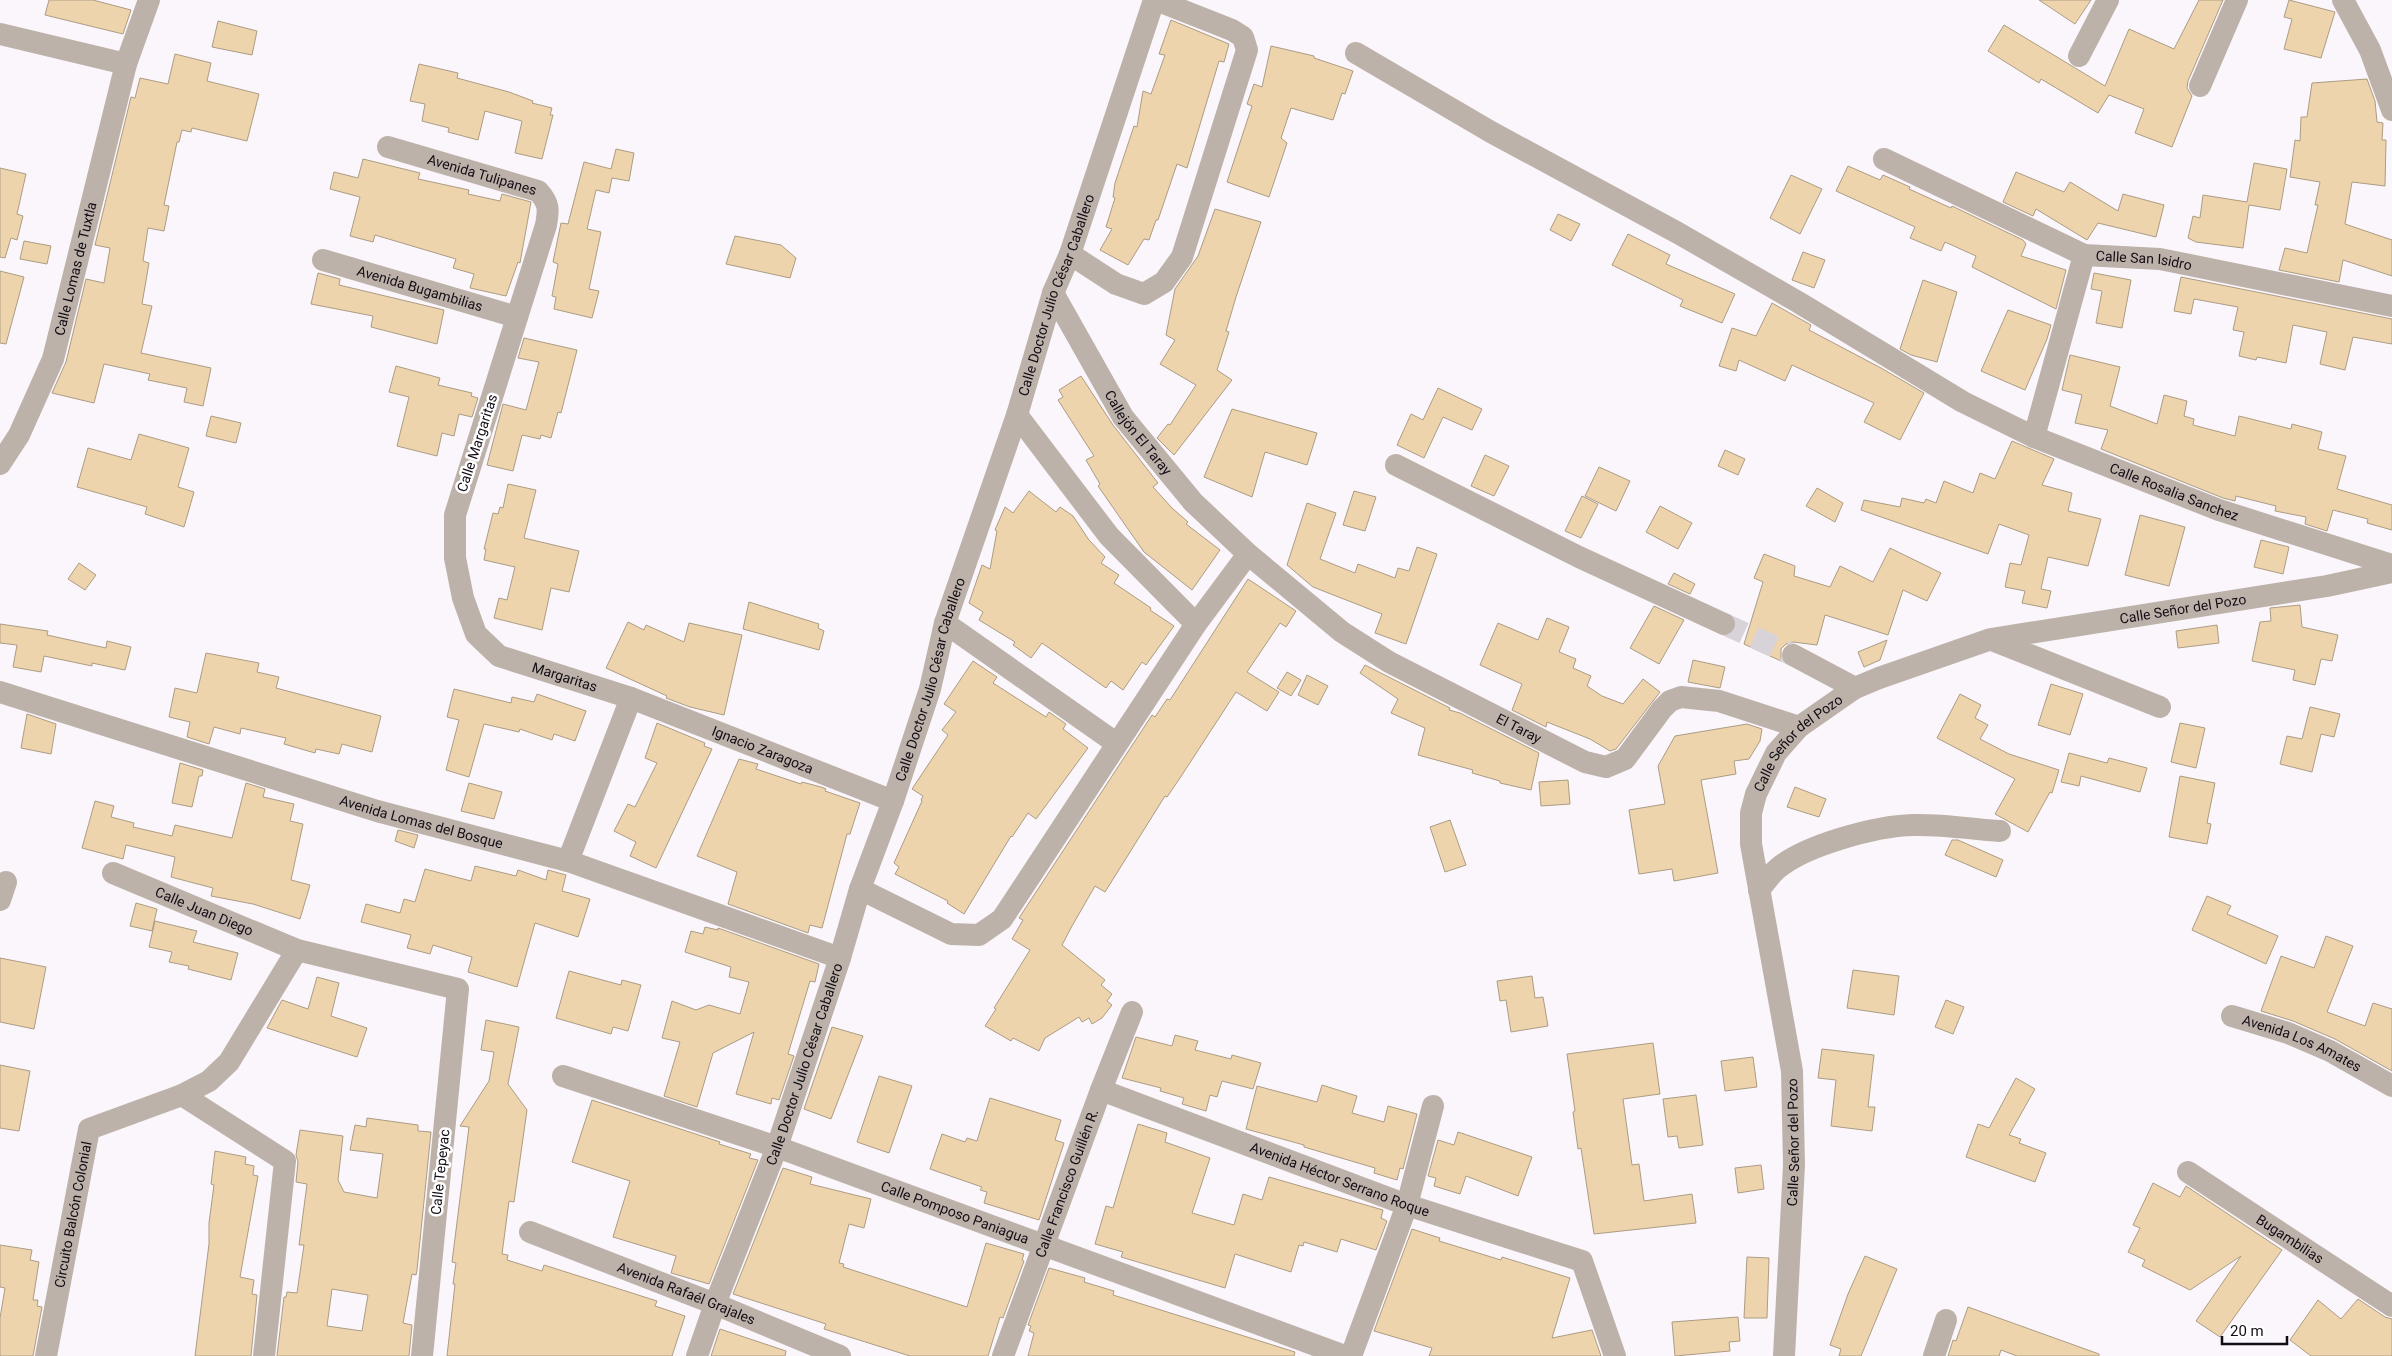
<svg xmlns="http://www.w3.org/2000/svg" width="2392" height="1356" font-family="Roboto,sans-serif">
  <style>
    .building { fill: #eed4ad; stroke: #ac9c83; fill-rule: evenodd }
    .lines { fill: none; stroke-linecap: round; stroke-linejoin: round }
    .minor-tunnel { stroke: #d7d3d9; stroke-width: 22; stroke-dasharray: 22 11; stroke-linecap: butt }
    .minor { stroke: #bdb2a9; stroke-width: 22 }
    .labels { text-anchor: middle; stroke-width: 5; stroke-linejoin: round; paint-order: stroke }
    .street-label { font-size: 14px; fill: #120c15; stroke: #fff }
  </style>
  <rect width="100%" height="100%" fill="#faf6fc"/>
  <!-- building -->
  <path class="building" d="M49 0H93L131 10 123 34 45 15Z
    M2039 0H2091L2075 24Z
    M2199 0H2223L2188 81 2187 88 2192 96 2172 147 2135 133 2144 109 2109 95 2098 113 2041 79 2039 83 1988 51 2004 25 2105 86 2129 29 2174 49Z
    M2289 0 2335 12 2321 58 2284 49 2292 19 2284 17Z
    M1171 20 1229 44 1224 62 1219 61 1187 168 1177 164 1158 220H1156L1149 240 1144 239 1128 265 1100 250 1112 229 1106 227 1115 198 1113 197 1115 183 1134 126 1137 127 1143 91 1151 94 1165 55 1159 54Z
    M218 21 257 31 252 55 212 47Z
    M1271 46 1314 56V58L1353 71 1345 94 1342 93 1333 120 1291 108 1281 138 1287 143 1269 197 1227 182 1252 106 1247 104 1254 84 1262 87Z
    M175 54 211 63 207 81 259 94 247 141 192 128 191 132 182 130 179 142H177L164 205 169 206 164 231 148 228 143 261 149 263 142 304 152 306 141 353 211 368 203 406 184 402 187 388 148 380 150 374 104 364 94 403 52 393 66 362 86 279 104 283 110 248 95 245 131 97 135 98 140 78 168 84Z
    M419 64 458 73 457 78 509 92 533 101 532 103 552 108 550 115H553L542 159 515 153 522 121 485 111 478 140 448 132 449 128 422 121 425 104 410 101Z
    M2367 79 2375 101 2377 122 2383 123 2382 140H2386L2385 186 2352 182 2345 224 2392 240V276L2343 260 2339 282 2279 270 2285 248 2307 253 2318 205H2315L2320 182 2290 177 2295 140 2300 141 2301 117H2307L2312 83Z
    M616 149 634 153 629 181 612 178 609 193 596 190 587 229 601 232 589 289 599 291 592 318 554 309 556 297 552 296 558 264 553 262 561 223 568 224 584 162 611 169Z
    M363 159 420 173 418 179 469 190 468 194 500 201 502 194 531 202 520 263 518 262 506 296 470 288 474 274 453 268 456 259 375 235 373 242 350 236 360 197 330 189 334 172 358 178Z
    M2254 163 2287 169 2280 210 2249 205 2243 248 2196 242 2188 238 2193 216 2200 218 2203 195 2247 202Z
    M1848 166 1880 180 1883 175 1910 187 1909 189 1951 208 1952 206 2023 240 2026 244 2021 256 2066 270 2056 309 1972 267 1976 256 1945 242 1941 251 1910 238 1915 227 1836 191Z
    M0 168 26 174 17 214 23 216 17 240 11 238 5 258 0 257Z
    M2016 172 2064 192 2070 182 2118 211 2123 194 2164 205 2156 237 2098 223 2087 240 2036 209 2033 216 2003 202Z
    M1791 175 1822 189 1800 234 1770 218Z
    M1215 209 1261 222 1236 297 1226 331 1229 332 1217 370 1232 380 1174 455 1157 438 1168 424 1170 425 1196 385 1160 364 1175 340 1166 335 1175 289 1198 256Z
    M1558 214 1580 224 1571 241 1550 230Z
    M1628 234 1670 255 1666 264 1735 294 1722 323 1680 306 1683 300 1612 265Z
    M735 236 781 245 796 258 790 278 726 264Z
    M24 241 51 246 47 264 20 259Z
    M1803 252 1825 260 1814 288 1792 280Z
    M0 271 24 277 6 344 0 343Z
    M318 273 340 279 339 285 444 310 437 344 371 327 373 316 311 304Z
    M2094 273 2131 280 2122 328 2096 323 2102 291 2091 289Z
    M2181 277 2392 319V344L2353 337 2345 370 2320 364 2327 332 2293 325 2286 363 2257 357 2256 360 2239 356 2244 332 2233 330 2238 307 2194 299 2191 314 2174 311Z
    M1923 280 1957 292 1937 362 1911 355 1900 349Z
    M1772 303 1811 325 1809 330 1881 368 1924 393 1900 440 1864 422 1874 403 1792 365 1785 381 1739 360 1736 371 1719 366 1732 328 1756 336Z
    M2008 310 2051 325 2047 339 2025 390 1981 371Z
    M524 338 577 350 561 413 558 412 551 438 541 435 540 439 522 435 513 471 487 465 503 404 526 410 539 362 518 358Z
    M2070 355 2120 367 2110 406 2157 424 2164 395 2187 401 2184 416 2194 419 2193 425 2235 436 2239 416 2291 429 2292 424 2322 432 2318 449 2346 456 2337 489 2392 505V530L2367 523 2368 519 2333 510 2327 531 2305 524 2306 517 2275 511 2276 506 2236 496 2235 501 2223 498 2101 449 2108 430 2075 423 2082 395 2062 390Z
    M396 366 440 378 438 385 472 393 471 396 478 398 472 417 459 414 454 436 442 433 437 456 397 446 409 397 389 392Z
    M1081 376 1113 425 1158 483 1153 487 1172 508 1188 522 1186 524 1220 550 1192 590 1144 552 1098 486 1100 484 1086 460 1094 456 1058 400 1063 397 1059 390Z
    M1438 388 1482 409 1472 430 1443 417 1424 458 1397 445 1411 414 1423 420Z
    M1232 409 1317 433 1307 465 1265 452 1252 497 1204 477Z
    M211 416 241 423 236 443 206 436Z
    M139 434 189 448 178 487 194 492 184 527 145 514 147 507 77 487 88 448 131 460Z
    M2012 441 2054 459 2042 485 2072 493 2068 511 2101 519 2088 566 2048 557 2041 589 2051 591 2047 608 2022 603 2025 591 2005 587 2010 563 2021 565 2029 535 1999 524 1988 554 1861 510 1864 500 1900 507 1902 498 1924 503 1926 499 1936 503 1944 481 1973 493 1980 473 1995 479Z
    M1725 450 1745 459 1738 475 1718 466Z
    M1485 455 1509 466 1494 496 1471 486Z
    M1599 467 1630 481 1616 511 1585 496Z
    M508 484 536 490 524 538 579 551 569 592 551 588 542 630 494 618 499 598 507 600 515 567 484 560 486 549H484L493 513 498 514 500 507 503 508Z
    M1817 488 1843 503 1835 522 1806 506Z
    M1029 491 1056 512 1060 507 1073 516 1089 540 1105 557 1101 563 1119 575 1114 583 1151 608 1150 610 1174 626 1146 665 1142 662 1123 690 1111 681 1106 688 1042 643 1031 658 1013 645 1015 642 979 620 983 612 969 603 982 565 990 569 997 531 995 530 1005 507 1013 513Z
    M1354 491 1376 497 1365 531 1343 525Z
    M1582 496 1598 504 1581 538 1565 531Z
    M1307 503 1336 513 1320 559 1355 573 1358 564 1395 578 1398 568 1409 571 1417 547 1437 554 1406 644 1375 633 1382 614 1313 587 1287 565Z
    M1660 506 1692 523 1678 549 1646 532Z
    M2140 515 2185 527 2169 586 2125 575Z
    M2261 540 2289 547 2283 574 2254 567Z
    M1890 548 1941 573 1927 601 1903 590 1888 635 1825 615 1817 645 1793 642 1786 644 1781 649V661L1744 644 1763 582 1754 578 1764 554 1795 566 1794 576 1830 587 1840 566 1873 582Z
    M79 563 96 575 85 590 68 579Z
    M1674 573 1695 584 1690 594 1668 584Z
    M1248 579 1296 611 1286 627 1280 623 1247 672 1279 692 1267 711 1236 692 1180 778 1167 797 1165 796 1105 892 1095 886 1072 926 1062 945 1105 980 1101 985 1112 994 1107 1001 1112 1005 1102 1018 1092 1024 1089 1018 1082 1022 1079 1017 1045 1038 1039 1051 1013 1038 1011 1041 985 1026 996 1009 994 1008 1030 950 1012 939 1023 920 1019 918 1152 715 1155 717 1167 699 1170 700Z
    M749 602 819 624 818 628 824 631 819 650 743 629Z
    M2300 605 2302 627 2338 635 2332 661 2321 659 2315 685 2293 680 2295 670 2252 661 2260 622 2271 621 2270 608Z
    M1654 606 1684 620 1659 664 1630 648Z
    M1547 618 1569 627 1559 652 1576 659 1573 668 1591 676 1587 686 1602 696 1623 704 1643 679 1660 692 1616 749 1610 751 1590 739 1547 722 1546 727 1512 710 1522 684 1480 665 1498 623 1538 640Z
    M628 622 644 630 646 625 684 642 689 623 742 635 724 715 690 707 666 698 667 696 606 668Z
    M0 624 48 631 47 635 106 648 107 641 131 647 125 670 92 663V666L44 656 41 672 13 667 17 645 0 643Z
    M2217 625 2219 643 2178 648 2176 631Z
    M1887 640 1880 660 1864 667 1858 652Z
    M206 653 259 663 257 672 279 677 276 688 381 716 372 752 342 744 339 754 316 749 315 753 284 744 286 738 241 728 240 734 214 727 209 744 187 737 190 722 169 717 175 688 197 693Z
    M1693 660 1725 667 1720 688 1688 682Z
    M973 661 997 677 993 683 1046 717 1049 712 1066 724 1063 729 1088 748 1036 819 1028 813 1012 837 1011 836 964 914 947 903 948 901 895 874 899 867 894 863 922 801 921 800 923 796 912 789 948 735 942 730 956 712 944 704Z
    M1365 665 1450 708 1449 710 1460 713 1539 753 1531 790 1500 783V781L1472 773 1473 770 1418 755 1425 728 1391 713 1398 699 1360 673Z
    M1287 672 1301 680 1291 696 1277 688Z
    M1307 675 1328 686 1318 705 1298 695Z
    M2051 684 2083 694 2070 735 2038 725Z
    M454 689 511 703 512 697 534 702 537 694 586 711 575 741 554 734 552 740 520 729 519 732 484 724 469 777 446 770 459 720 447 717Z
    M1960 694 1981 705 1975 718 1988 725 1980 739 2009 754 2059 770 2052 793 2050 792 2028 832 1995 814 2015 779 1937 738Z
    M2310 707 2340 714 2334 737 2321 734 2312 772 2280 764 2287 736 2302 739Z
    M27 714 56 724 51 754 21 748Z
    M657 723 705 743 704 746 712 749 656 868 630 856 636 842 614 831 628 804 635 807 657 763 645 758Z
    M2180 723 2205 728 2196 768 2171 762Z
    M1747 724 1762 729 1760 741 1749 759 1734 761 1736 774 1701 780 1718 873 1674 881 1672 869 1639 874 1629 810 1665 804 1658 766 1675 736Z
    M2069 753 2107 763 2109 758 2147 768 2140 792 2081 776 2079 786 2061 782Z
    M739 759 758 764 756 769 801 784 802 782 821 787 826 789 825 791 860 803 850 834H847L822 928 810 925 808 933 728 904 737 872 697 856Z
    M180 763 203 770 202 776H199L192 807 172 803Z
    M2180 776 2215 783 2207 823 2211 824 2207 844 2169 837Z
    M1568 780 1570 804 1541 806 1539 782Z
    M246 783 265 789 263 797 294 804 290 821 303 824 291 880 310 885 300 919 253 904 211 896 213 888 171 877 175 857 126 845 123 859 82 848 95 801 114 806 111 817 134 823 133 827 172 836 175 825 232 838Z
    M469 783 502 792 494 819 461 811Z
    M1795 787 1826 799 1819 817 1787 807Z
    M1450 820 1466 865 1445 872 1430 827Z
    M398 830 418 835 414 848 395 841Z
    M1952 840H1958L2003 860 1996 877 1945 855Z
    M475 866 516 876 518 870 546 880 548 870 566 875 562 891 590 899 578 937 535 923 517 987 468 972 472 957 433 945 430 954 407 948 411 935 361 922 366 904 400 913 404 899 415 902 425 869 471 881Z
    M2207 896 2231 906 2227 914 2278 936 2266 964 2192 930Z
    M136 903 157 909 152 931 130 926Z
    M155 921 197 931 193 942 238 953 231 980 188 969 189 966 169 962 172 952 149 947Z
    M705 927 718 930V928L819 964 815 982 810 981 788 1054 794 1056 779 1100 772 1098 771 1104 736 1094 754 1032 713 1053 697 1107 664 1096 680 1042 662 1038 672 1001 696 1010 709 1005 740 1014 749 982 729 977 731 967 685 952 691 931 703 934Z
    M2326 936 2353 946 2327 1012 2365 1026 2373 1003 2392 1009V1071L2335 1039 2293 1021 2261 1011 2281 956 2314 968Z
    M0 958 46 967 34 1029 0 1022Z
    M1853 970 1899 976 1894 1015 1847 1008Z
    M569 971 621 985 622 980 641 985 628 1031 613 1027 611 1034 556 1018Z
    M1532 976 1535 998 1543 997 1548 1026 1511 1032 1506 1000 1500 1001 1497 981Z
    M317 977 339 983 331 1016 367 1028 357 1057 267 1028 282 1000 308 1009Z
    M1946 1000 1964 1007 1953 1034 1935 1027Z
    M486 1020 519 1027 508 1084 527 1110 514 1202 509 1201 502 1254 508 1255 507 1260 542 1271 544 1265 657 1301 655 1306 685 1316 672 1356H447L455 1284H453L456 1263 452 1262 469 1127 460 1126 489 1081 494 1052 481 1050Z
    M832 1027 863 1036 831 1119 804 1109Z
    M1175 1035 1198 1041 1195 1050 1231 1059 1232 1055 1261 1063 1253 1089 1222 1081 1217 1097 1210 1095 1206 1111 1182 1104 1184 1098 1160 1091 1161 1088 1122 1078 1136 1037 1172 1046Z
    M1653 1043 1660 1094 1623 1099 1632 1165 1639 1164 1644 1201 1692 1194 1696 1223 1594 1234 1581 1148 1578 1149 1573 1112 1575 1111 1567 1054Z
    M1822 1049 1874 1055 1868 1107H1875L1872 1131 1831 1126 1836 1080 1818 1078Z
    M1753 1057 1757 1087 1725 1091 1721 1061Z
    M0 1065 30 1071 19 1131 0 1128Z
    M879 1076 912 1086 889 1153 857 1142Z
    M2016 1078 2035 1089 2009 1135 2021 1139 2019 1143 2046 1153 2035 1182 1966 1157 1978 1124 1989 1128Z
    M1322 1085 1357 1096 1352 1113 1384 1122 1388 1106 1417 1114 1403 1169 1400 1168 1397 1180 1374 1173 1375 1168 1304 1147V1145L1246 1129 1257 1086 1317 1102Z
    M1696 1095 1703 1145 1679 1148 1677 1136 1668 1137 1663 1099Z
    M990 1098 1061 1120 1055 1140 1064 1143 1039 1220 984 1203 987 1192 980 1190 982 1187 930 1169 942 1134 965 1142 967 1138 977 1141Z
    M592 1100 720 1142 719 1144 751 1154 749 1158 758 1160 709 1284 671 1273 676 1256 613 1237 630 1181 572 1162Z
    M367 1118 418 1125V1131L431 1132 417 1270 416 1275 412 1274 403 1323 412 1325 409 1356H277L284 1297H286L287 1292 297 1293 304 1245H299L307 1184 296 1182 298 1162 296 1155 300 1130 343 1136 338 1180 344 1192 377 1198 383 1154 350 1150 355 1125 366 1127ZM332 1289 368 1295 362 1331 327 1326Z
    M1138 1124 1167 1133 1165 1142 1210 1158 1192 1213 1234 1225 1243 1194 1262 1200 1269 1177 1383 1210 1381 1218 1387 1221 1376 1250 1341 1239 1337 1252 1304 1242 1303 1246 1299 1245 1291 1272 1235 1254 1225 1288 1121 1257 1123 1252 1095 1244 1106 1206 1113 1208Z
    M1458 1132 1532 1157 1518 1196 1466 1176 1460 1194 1434 1186 1436 1178 1428 1176 1438 1140 1454 1145Z
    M215 1151 246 1157 245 1164 254 1166 253 1175 258 1176 240 1277 254 1280 252 1294 257 1295 251 1356H195L209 1244V1223L214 1185 211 1184Z
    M1761 1165 1764 1189 1738 1193 1735 1168Z
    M783 1168 812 1177 810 1184 871 1199 864 1228 849 1224 839 1263 844 1264 843 1267 967 1307 986 1243 1024 1254 1022 1260 1024 1261 1003 1318 1000 1317 988 1356H910L824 1329 826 1324 733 1294Z
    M2153 1183 2180 1197 2186 1186 2282 1250 2220 1337 2196 1321 2241 1256 2190 1290 2142 1266 2145 1260 2128 1252 2140 1228 2133 1225Z
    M1412 1229 1440 1238 1439 1241 1501 1260 1502 1257 1570 1278 1552 1338 1592 1330 1601 1356H1429L1432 1348 1374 1331Z
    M0 1245 32 1250 30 1260 39 1262 33 1300H38L37 1306 42 1307 33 1356H0V1318L5 1288 0 1287Z
    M1865 1256 1897 1269 1861 1356H1839L1841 1349 1830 1345 1848 1294Z
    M1747 1257 1769 1258 1767 1318H1744Z
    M1049 1268 1085 1278 1084 1282 1114 1291 1113 1295 1295 1352 1294 1356H1028L1034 1333 1029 1331 1031 1326 1028 1325Z
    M2358 1299 2385 1317 2392 1319V1356H2311L2290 1340 2318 1300 2341 1319Z
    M1968 1307 2099 1354V1356H2017L2001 1350 1999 1356H1948L1953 1340 1956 1341Z
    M1738 1317 1740 1341 1729 1342 1730 1351 1675 1356 1672 1322Z
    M720 1329 786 1351 785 1356H711Z"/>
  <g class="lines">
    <!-- minor-tunnel -->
    <path class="minor-tunnel" d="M1724 624 1793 655"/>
    <!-- minor -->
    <g class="minor">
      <path d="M2343 0 2370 50 2392 110"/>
      <path d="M0 34 126 64"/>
      <path id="s1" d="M1356 53 1491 132 1678 233 1798 302 1963 402 2034 437 2219 510 2392 565"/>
      <path d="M2079 56 2108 0"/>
      <path d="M2200 86 2237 0"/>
      <path id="s2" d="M388 147 538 191C549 203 549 209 546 225L455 515V558L463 598 476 634 499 656 631 698 893 801"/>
      <path id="s3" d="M1884 159 2084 255 2160 259 2392 306"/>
      <path d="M1070 254 1116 284 1144 294 1164 282 1182 257 1247 50 1243 37 1232 30 1156 0"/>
      <path id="s4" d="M323 260 517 317"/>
      <path id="s5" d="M1053 293 1123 417 1193 502 1248 554 1342 632 1389 662 1585 762 1606 767 1625 759 1662 709 1670 701 1681 697 1719 701 1799 727"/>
      <path d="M1017 415 1109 536 1196 624"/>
      <path d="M2034 437 2084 255"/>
      <path id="s6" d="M0 464 19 435 53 359 126 64 149 0"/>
      <path d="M1396 465 1579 557 1724 624"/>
      <path d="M945 623 1116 743"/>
      <path d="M1992 640 2160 707"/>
      <path d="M1793 655 1855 688"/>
      <path id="s7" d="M0 692 377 811 568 861 840 958"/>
      <path d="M568 861 631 698"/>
      <path id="s8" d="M113 873 297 950 458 989 422 1356"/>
      <path d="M860 889 951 934 979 935 1002 919 1196 624 1248 554"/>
      <path d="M1759 890C1765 883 1770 875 1777 869 1805 845 1876 826 1913 825 1941 824 1971 829 2000 831"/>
      <path d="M0 900 6 882"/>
      <path id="s9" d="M2232 1016 2288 1033 2330 1051 2392 1086"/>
      <path id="s10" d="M563 1076 777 1147 1345 1356"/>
      <path id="s11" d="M1101 1090 1407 1205 1582 1261 1615 1356"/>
      <path d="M182 1095 209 1081 229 1062 297 950"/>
      <path id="s12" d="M2188 1172 2392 1306"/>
      <path id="s13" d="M530 1232 715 1304 840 1356"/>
      <path id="s14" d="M46 1356 89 1129 182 1095 285 1161 264 1356"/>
      <path id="s15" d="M697 1356 715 1304 777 1147 840 958 860 889 893 801 930 689 945 623 1017 415 1053 293 1070 254 1154 0"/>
      <path id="s16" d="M1003 1356 1101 1090 1132 1012"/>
      <path d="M1351 1356 1407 1205 1433 1106"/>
      <path id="s17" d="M1784 1356 1794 1165 1792 1071 1751 844V813L1756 794 1776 753 1799 727 1855 688 1879 678 1991 639 2327 586 2392 572"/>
      <path d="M1934 1356 1946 1320"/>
    </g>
  </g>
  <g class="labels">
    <!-- street labels -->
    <g class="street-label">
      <text dy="5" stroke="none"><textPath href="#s2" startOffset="98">Avenida Tulipanes</textPath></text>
      <text dy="5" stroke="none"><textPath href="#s3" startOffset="282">Calle San Isidro</textPath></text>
      <text dy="5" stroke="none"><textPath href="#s6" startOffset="211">Calle Lomas de Tuxtla</textPath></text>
      <text dy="5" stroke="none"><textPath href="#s4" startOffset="101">Avenida Bugambilias</textPath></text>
      <text dy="5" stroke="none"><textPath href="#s15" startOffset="1121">Calle Doctor Julio César Caballero</textPath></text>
      <text dy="5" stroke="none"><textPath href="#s5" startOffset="164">Callejón El Taray</textPath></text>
      <text transform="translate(477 443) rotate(-72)" y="5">Calle Margaritas</text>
      <text dy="5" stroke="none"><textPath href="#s1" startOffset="930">Calle Rosalia Sanchez</textPath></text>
      <text dy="5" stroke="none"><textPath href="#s17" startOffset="1054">Calle Señor del Pozo</textPath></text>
      <text dy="5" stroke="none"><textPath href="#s2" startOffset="720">Margaritas</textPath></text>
      <text dy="5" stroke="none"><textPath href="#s15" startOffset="716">Calle Doctor Julio César Caballero</textPath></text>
      <text dy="5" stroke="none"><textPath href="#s5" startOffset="652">El Taray</textPath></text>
      <text dy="5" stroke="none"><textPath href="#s17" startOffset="634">Calle Señor del Pozo</textPath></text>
      <text dy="5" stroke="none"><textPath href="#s2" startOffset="931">Ignacio Zaragoza</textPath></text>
      <text dy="5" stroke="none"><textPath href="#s7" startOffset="441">Avenida Lomas del Bosque</textPath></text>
      <text dy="5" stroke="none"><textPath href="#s8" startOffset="99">Calle Juan Diego</textPath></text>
      <text dy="5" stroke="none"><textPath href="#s9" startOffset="75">Avenida Los Amates</textPath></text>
      <text dy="5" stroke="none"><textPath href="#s15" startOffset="311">Calle Doctor Julio César Caballero</textPath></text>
      <text dy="5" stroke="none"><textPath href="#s17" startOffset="214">Calle Señor del Pozo</textPath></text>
      <text transform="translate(440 1172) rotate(-84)" y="5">Calle Tepeyac</text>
      <text dy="5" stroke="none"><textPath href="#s11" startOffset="255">Avenida Héctor Serrano Roque</textPath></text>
      <text dy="5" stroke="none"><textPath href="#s16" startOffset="184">Calle Francisco Guillén R.</textPath></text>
      <text dy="5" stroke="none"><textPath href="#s10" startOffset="415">Calle Pomposo Paniagua</textPath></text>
      <text dy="5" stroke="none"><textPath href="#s14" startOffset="144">Circuito Balcón Colonial</textPath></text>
      <text dy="5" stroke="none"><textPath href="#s12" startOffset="122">Bugambilias</textPath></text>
      <text dy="5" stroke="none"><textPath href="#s13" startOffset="168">Avenida Rafaél Grajales</textPath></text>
    </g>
  </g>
  <!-- scale -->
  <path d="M2222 1336v8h65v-8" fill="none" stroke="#120c15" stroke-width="2.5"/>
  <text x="2230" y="1336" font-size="15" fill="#120c15" stroke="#ffffff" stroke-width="4" paint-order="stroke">20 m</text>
</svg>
